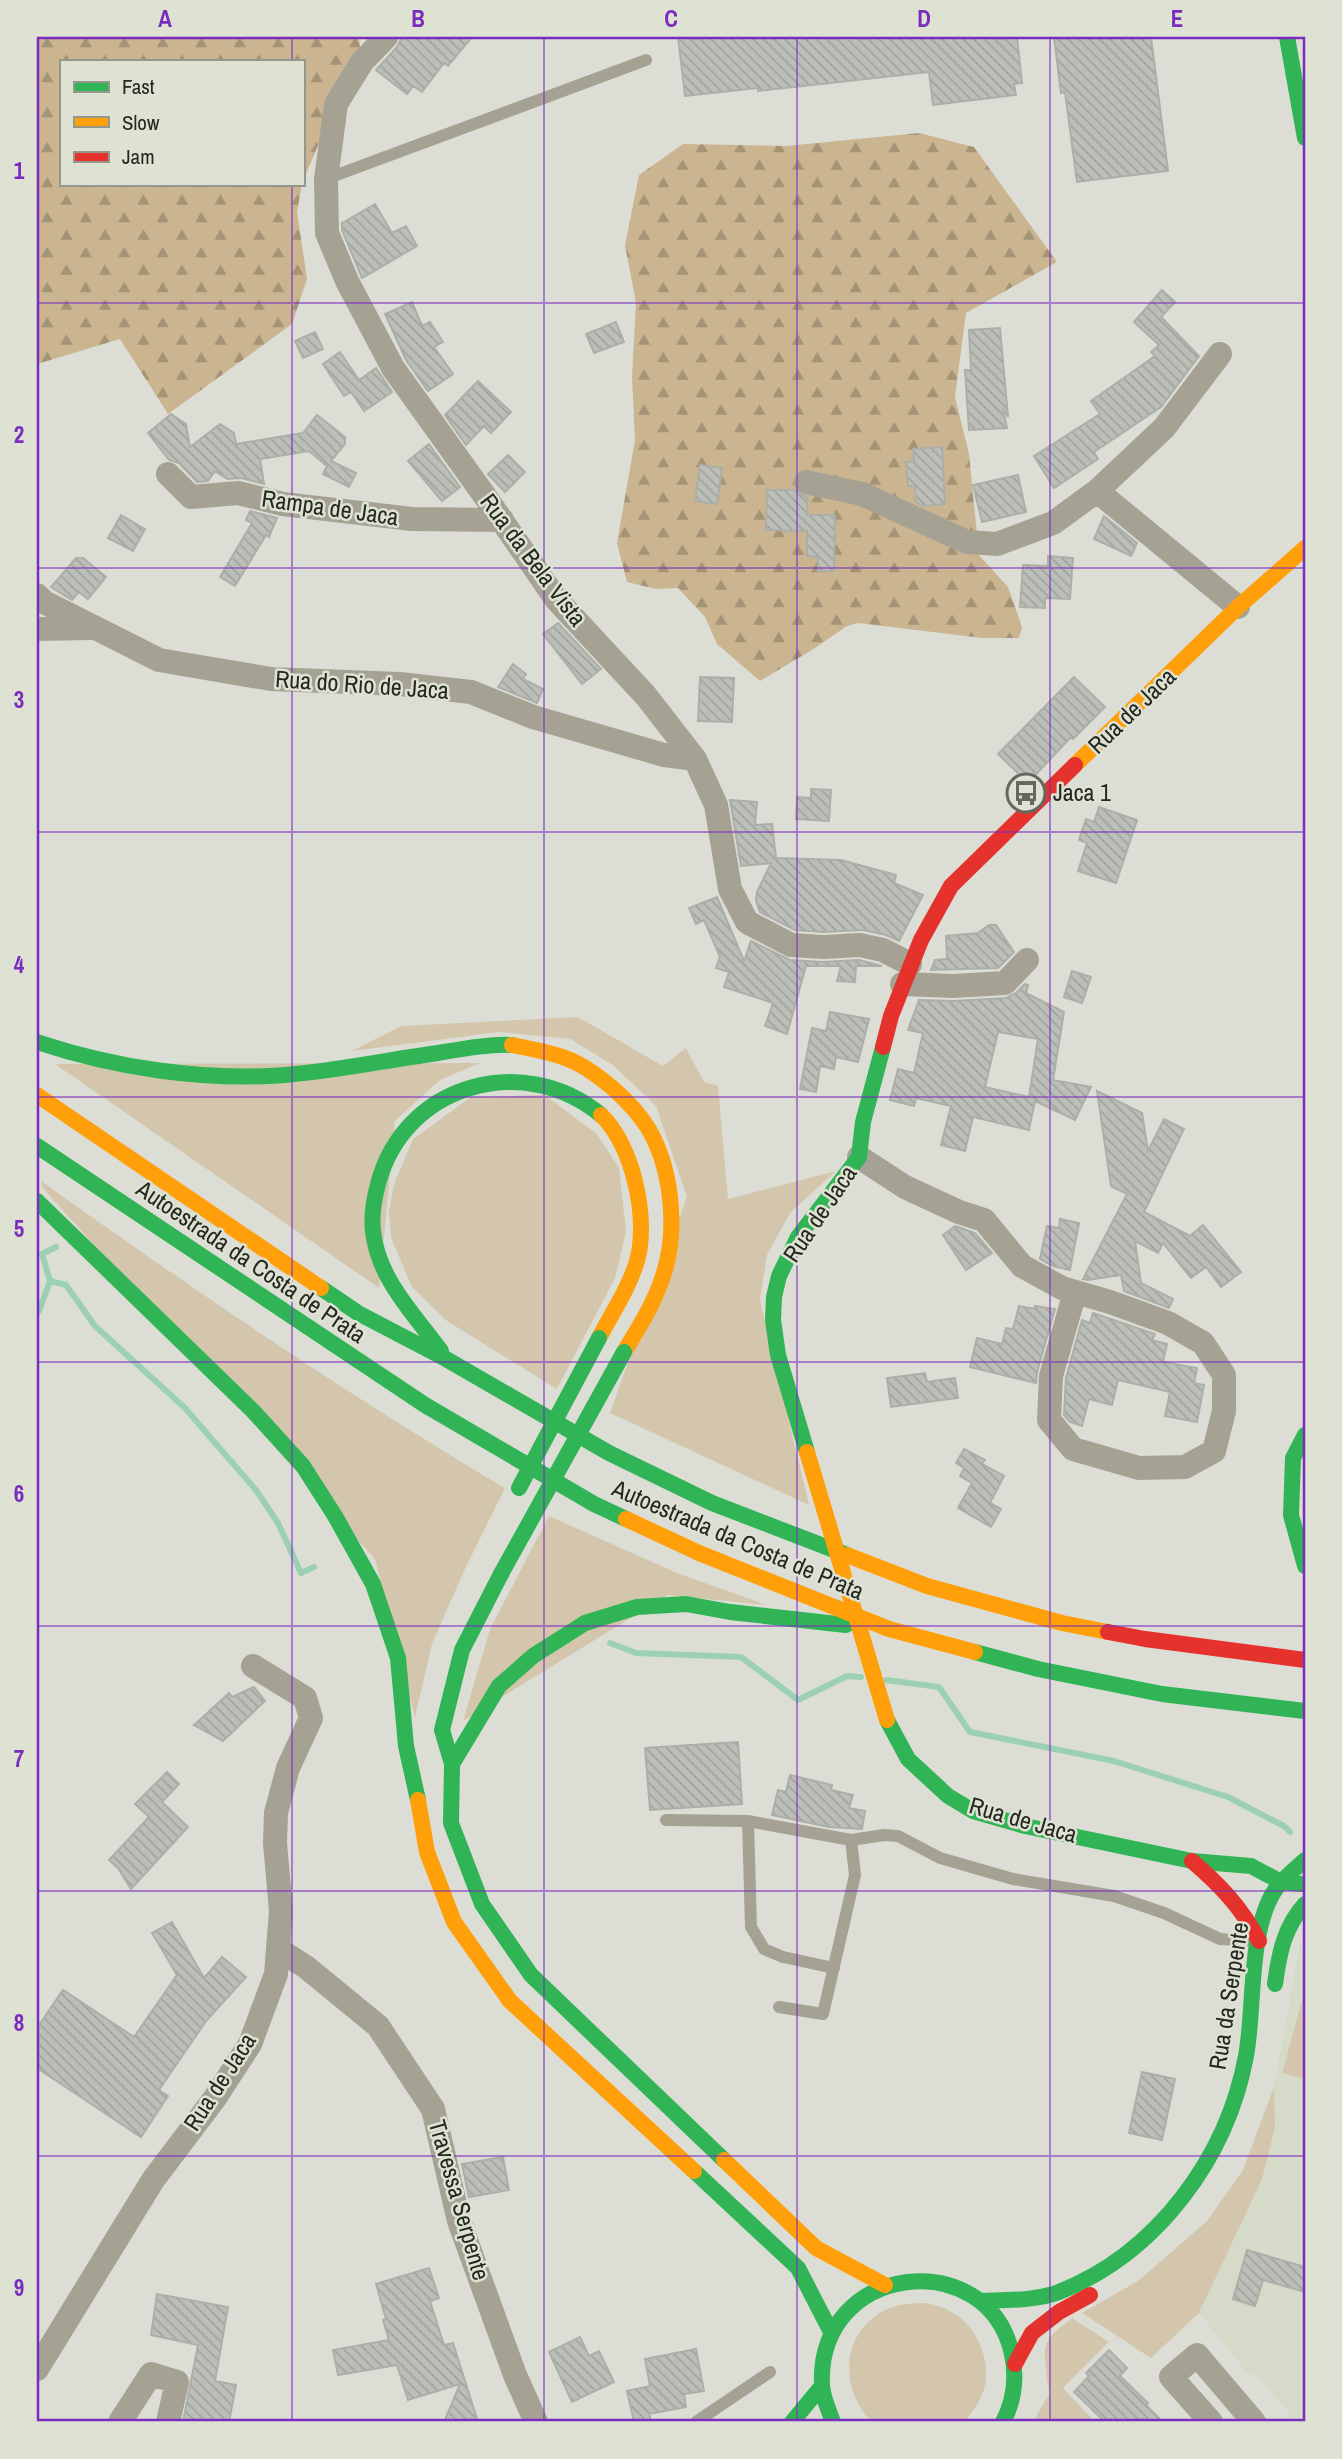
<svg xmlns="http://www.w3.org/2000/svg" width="1342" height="2459" font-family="'Archivo Narrow',sans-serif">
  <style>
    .built { fill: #d5dac9 }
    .green { fill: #d4c6ad }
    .forest { fill: url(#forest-firs) }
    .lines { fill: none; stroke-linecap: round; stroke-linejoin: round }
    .stream { stroke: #9cd0b3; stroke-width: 6 }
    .building { fill: url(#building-back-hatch); stroke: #acafa8; stroke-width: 2; fill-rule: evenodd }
    .lane { stroke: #a5a294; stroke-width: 12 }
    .street { stroke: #a5a294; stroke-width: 24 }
    .fast { stroke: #30b455; stroke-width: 16 }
    .slow { stroke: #ff9f0a; stroke-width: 16 }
    .jam { stroke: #e5322d; stroke-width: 16 }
    .fast-bridge { stroke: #30b455; stroke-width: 16 }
    .slow-bridge { stroke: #ff9f0a; stroke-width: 16 }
    .grid { fill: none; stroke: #7b2cbf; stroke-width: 2; stroke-opacity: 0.55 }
    .labels { text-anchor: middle; stroke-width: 5; stroke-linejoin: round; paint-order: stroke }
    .street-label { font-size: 24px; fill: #252721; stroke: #dee2d2 }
    .poi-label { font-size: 24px; fill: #252721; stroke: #dee2d2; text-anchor: start }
    .neatline { fill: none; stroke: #7b2cbf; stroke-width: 2.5 }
    .grid-label { font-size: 23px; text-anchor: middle; font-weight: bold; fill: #7b2cbf }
  </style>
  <defs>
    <pattern id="forest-firs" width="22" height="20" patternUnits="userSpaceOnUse" patternTransform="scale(1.75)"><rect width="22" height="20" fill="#cab590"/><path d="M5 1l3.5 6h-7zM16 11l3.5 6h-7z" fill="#a49375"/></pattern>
    <pattern id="building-back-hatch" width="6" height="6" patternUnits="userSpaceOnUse" patternTransform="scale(1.75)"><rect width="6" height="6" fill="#bcbfb8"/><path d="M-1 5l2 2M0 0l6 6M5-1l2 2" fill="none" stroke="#a1a49e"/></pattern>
  </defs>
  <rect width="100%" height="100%" fill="#dcded6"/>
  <!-- built -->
  <path class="built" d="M1305 1936V2422H1280L1289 2413 1255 2373 1248 2374 1199 2313 1262 2178 1275 2127 1274 2087 1300 1944Z"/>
  <!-- green -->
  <path class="green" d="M578 1017 663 1066 686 1048 704 1082 718 1086 728 1199 836 1171 790 1213 767 1255 760 1300 809 1505 610 1413 687 1197 656 1106 613 1065 570 1039 499 1032 352 1051 401 1026Z
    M480 1063 440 1080 395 1121 379 1288 55 1064Z
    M545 1095 597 1134 619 1168 626 1232 615 1278 557 1389 447 1321 412 1287 391 1238 389 1211 394 1184 413 1139 471 1097Z
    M41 1181C192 1289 345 1393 505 1488L464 1571 432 1644 415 1717 375 1559 42 1187Z
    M549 1516 677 1573 767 1605 668 1595 463 1721 490 1629Z
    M1305 1990V2079L1282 2073Z
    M1274 2087 1275 2127 1262 2179 1199 2313 1151 2358 1082 2313 1138 2281 1207 2221 1243 2170Z
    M925 2303C932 2305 940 2306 946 2309 974 2321 991 2356 985 2385 982 2400 973 2411 964 2422H872C840 2391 840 2334 883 2311 897 2304 910 2303 925 2303Z
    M1072 2318 1109 2342 1063 2388 1095 2422H1033L1049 2394 1045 2361V2349L1049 2337Z"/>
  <!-- forest -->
  <path class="forest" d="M37 37H359L361 59 332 112 303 181V61H61V184H302L297 212 307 279 292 324 168 414 120 339 37 364Z
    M919 133 974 147 1057 262 966 313 955 397 969 454 979 555 1008 587 1022 627 1019 638H982L858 623 847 626 815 648 760 681 717 644 705 617 678 588 656 589 627 582 617 543 635 440 632 377 636 303 625 245 639 175 683 144 786 146Z"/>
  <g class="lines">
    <!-- stream -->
    <path class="stream" d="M50 1281 66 1285 95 1326 184 1407 256 1490 278 1523 301 1573 314 1567
      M37 1313 39 1311 50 1281 42 1254 56 1247
      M610 1643 636 1653 741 1657 798 1700 847 1676 861 1677
      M886 1680 939 1687 970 1732 1114 1761 1228 1797 1284 1826 1290 1832"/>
  </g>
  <!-- building -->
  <path class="building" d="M402 37H472L448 66 444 63 422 92 413 86 407 94 376 70 397 47Z
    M678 37H1017L1022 83 1014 84 1016 95 933 105 929 72 758 91V88L685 96Z
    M1054 37H1151L1168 171 1077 182 1065 92 1061 93Z
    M375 204 392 233 406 226 417 246 362 278 342 230V223Z
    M1162 290 1175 302 1161 317 1199 356 1161 407 1094 452 1098 459 1054 488 1034 456 1100 414 1091 401 1155 356 1151 352 1159 345 1134 322Z
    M412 302 422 326 430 322 443 342 434 347 453 374 428 391 406 360 385 314Z
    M616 322 624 342 594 353 586 334Z
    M1000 328 1008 417 1003 409 1007 428 969 430 965 370H971L969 330Z
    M315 332 323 349 303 358 295 341Z
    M340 352 359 380 376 368 392 392 364 411 351 392 344 396 323 364Z
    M478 381 511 412 491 433 484 426 466 445 445 415Z
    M171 414 186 424 190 447 220 424 234 433 236 444 303 433 317 415 345 437V444L331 461 356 473 349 487 323 474 327 466 309 451 260 459 264 484 241 478 227 479 215 471 208 481 197 482 179 463 169 460 148 433Z
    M429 444 460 487 442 501 408 461Z
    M942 447 945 504 923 506 916 502 915 486H908L906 462 914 461 913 449Z
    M508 455 525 472 505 492 488 474Z
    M700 465 722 468 717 504 695 501Z
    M1018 475 1026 512 982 522 973 485Z
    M767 490H794L807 497V515H835L834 571H818V557L807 556V531L766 530Z
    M250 511 277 518 269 537 266 535 235 586 220 577 252 523 246 520Z
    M121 515 145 529 133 551 108 538Z
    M1104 516 1137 543 1131 556 1094 539Z
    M1048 556 1073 558 1070 599 1045 598V608L1020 607 1023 565 1048 566Z
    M76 558H83L106 577 88 599 79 592 72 600 51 587Z
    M558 623 601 669 582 684 543 634Z
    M513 664 526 674 523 679 543 689 537 703 498 687Z
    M700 677 734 678 732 722 698 721Z
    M1074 677 1105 707 1073 739 1071 737 1028 783 998 754Z
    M811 789 831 790 829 821 796 819 797 797 811 798Z
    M730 800 757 802 755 825 772 824 776 858 841 860 896 875 894 883 923 895 899 941 886 935 863 930 823 932 795 930 760 912 756 901 757 892 771 863 741 866Z
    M1099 807 1137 820 1116 883 1078 871 1087 843 1079 840 1086 819 1094 822Z
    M717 897 744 961 751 941 790 960 822 962 859 960 882 966H856L855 982 837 981 841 966H806L787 1034 765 1026 773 1003 724 987 729 972 716 968 720 957 704 920 696 924 689 908Z
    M989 925H996L1014 952 998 968 931 970 935 960 947 959 946 936 978 933Z
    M1072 971 1091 977 1082 1003 1064 997Z
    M1025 984 1028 985 1026 993 1064 1012 1053 1080 1091 1087 1075 1120 1035 1101 1029 1130 973 1117 965 1151 941 1145 951 1106 916 1098 914 1106 890 1100 898 1069 914 1073 923 1033 908 1030 919 1000 954 1001 1006 998 1016 993ZM998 1032 1038 1039 1029 1097 985 1087Z
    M830 1012 869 1019 858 1062 836 1057 834 1069 820 1066 816 1092 800 1089 812 1028 826 1031Z
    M1097 1091 1142 1113 1148 1151 1164 1119 1184 1129 1144 1212 1190 1236 1203 1225 1241 1272 1221 1287 1206 1267 1191 1278 1163 1243 1158 1253 1135 1241 1141 1283 1173 1299 1169 1308 1124 1291 1121 1275 1088 1280 1083 1279 1127 1194 1111 1186Z
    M1060 1219 1079 1223 1070 1270 1053 1266 1040 1259 1047 1226 1059 1228Z
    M955 1226 975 1233 992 1253 966 1270 943 1235Z
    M1019 1306 1035 1309V1306L1055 1309 1037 1372 1036 1383 970 1367 977 1338 1002 1344 1006 1328 1013 1329Z
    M1093 1313 1155 1334 1152 1340 1167 1344 1163 1362 1197 1368 1194 1383 1204 1385 1197 1422 1165 1416 1170 1392 1118 1380 1112 1405 1089 1399 1082 1426 1070 1422 1064 1415 1066 1378 1082 1320 1090 1323Z
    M925 1373 927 1382 955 1378 958 1398 891 1407 887 1378Z
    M964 1449 985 1460 982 1464 1004 1476 990 1503 1001 1509 991 1527 958 1508 972 1483 960 1476 964 1468 956 1463Z
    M254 1687 265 1701 223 1741 194 1725 229 1693 232 1697Z
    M738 1742 742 1804 650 1810 645 1748Z
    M167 1772 179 1784 162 1802 188 1827 131 1889 118 1868 109 1860 149 1817 135 1804Z
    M790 1775 832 1785 831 1790 853 1795 849 1808 865 1811 862 1829 829 1827 772 1815 778 1790 786 1792Z
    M172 1922 204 1978 222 1957 246 1977 206 2021 159 2090 168 2096 141 2137 37 2068V2028L63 1990 134 2037 177 1975 152 1933Z
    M1142 2072 1175 2079 1162 2140 1129 2133Z
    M503 2157 509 2190 469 2197 462 2164Z
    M1247 2250 1305 2267V2292L1263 2280 1255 2306 1233 2299Z
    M429 2268 439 2298 430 2301 444 2345 453 2343 478 2422H444L460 2384 408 2400 397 2365 338 2375 333 2350 389 2340 383 2320 386 2319 376 2284Z
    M157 2294 228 2307 215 2381 236 2385 229 2422H183L198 2345 151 2335Z
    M580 2337 589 2356 599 2351 614 2382 572 2402 549 2352Z
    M696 2349 704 2391 684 2394 686 2407 649 2414 651 2420 634 2422 627 2391 650 2386 645 2359Z
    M1109 2350 1127 2368 1120 2376 1148 2403 1146 2405 1163 2422H1105L1074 2392 1089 2376 1086 2373Z"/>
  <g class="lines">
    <!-- lane -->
    <path class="lane" d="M326 179 646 60
      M666 1820 748 1821 851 1840 884 1835 898 1836 940 1858 1013 1879 1114 1896 1164 1913 1220 1939 1255 1941
      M748 1821 751 1927 764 1949 783 1957 834 1968
      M779 2007 823 2014 855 1875 851 1840
      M696 2422 770 2372"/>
    <!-- street -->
    <path class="street" d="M386 37 362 62 336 104 326 179 327 233 347 281 393 368 487 499 556 599 646 696 695 759 716 805 730 889 747 922 791 945 823 947 860 945 883 950 910 964
      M168 474 191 497 238 493 283 504 412 519 502 520
      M806 482 862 494 967 542 997 544 1053 523 1097 491 1164 428 1220 354
      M1097 491 1238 607
      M37 595 44 602 159 660 271 679 400 684 471 692 533 717 664 755 695 759
      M37 629 91 628
      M902 984 953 986 1005 983 1027 960
      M859 1157 905 1187 959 1212 984 1220 1022 1266 1062 1288 1110 1302 1168 1323 1203 1343 1224 1375V1411L1214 1451 1185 1467 1139 1468 1073 1449 1049 1420 1051 1376 1075 1292
      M278 1949 306 1967 378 2026 433 2109 459 2221 515 2375 536 2422
      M37 2369 153 2180 215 2098 250 2044 276 1974 281 1911 275 1843 276 1813 288 1768 311 1718 305 1698 253 1666
      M120 2422 151 2374 177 2382 168 2422
      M1211 2422 1171 2377 1197 2355 1254 2422"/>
    <!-- fast -->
    <path class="fast" d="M1287 37 1305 138
      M37 1042C115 1068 202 1081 285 1075 336 1071 387 1060 438 1053 462 1049 488 1044 512 1045
      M37 1146 425 1405 594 1504 626 1519
      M37 1201 253 1411 303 1466 335 1516 373 1584 398 1658 406 1746 418 1800
      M321 1288 358 1313 446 1359 609 1453 712 1503 847 1555
      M441 1351C414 1314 378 1279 373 1231 371 1215 374 1199 378 1184 404 1084 523 1051 601 1115
      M1305 1435 1293 1458 1291 1515 1305 1566
      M807 1452 778 1355 773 1320 774 1297 779 1276 798 1237 859 1157 863 1122 883 1047
      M501 1574 462 1650 442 1730 452 1764 451 1823 482 1904 531 1975 724 2160
      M975 1652 1038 1669 1162 1694 1305 1711
      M887 1720 908 1759 948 1796 973 1811 1025 1826 1192 1861 1251 1866 1281 1882 1304 1884
      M452 1764 499 1686 533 1656 585 1623 637 1607 686 1604 730 1612 846 1625
      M1275 1984C1279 1954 1284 1927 1305 1904
      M694 2171 798 2268 831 2332
      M980 2301C1005 2300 1035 2301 1059 2292 1157 2253 1227 2158 1246 2056 1255 2008 1248 1931 1275 1890 1283 1878 1295 1869 1305 1860
      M792 2422 821 2387
      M833 2422C829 2411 823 2398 822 2386 816 2262 988 2244 1012 2354 1017 2378 1014 2401 1003 2422"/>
    <!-- slow -->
    <path class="slow" d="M1075 765 1238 607 1305 548
      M512 1045C536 1050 563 1054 584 1067 610 1083 641 1111 654 1139 673 1179 677 1235 663 1276 654 1304 639 1327 624 1352
      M37 1095 321 1288
      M599 1338C612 1313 629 1288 637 1261 649 1219 633 1145 601 1115
      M626 1519 699 1553 889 1629 975 1652
      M847 1555 927 1586 1062 1623 1108 1632
      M418 1800 427 1852 454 1922 510 2001 694 2171
      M724 2160 816 2248 885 2285"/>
    <!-- jam -->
    <path class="jam" d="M883 1047 891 1016 921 940 951 886 1075 765
      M1108 1632 1145 1639 1305 1660
      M1192 1861C1220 1885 1242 1908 1259 1941
      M1015 2364 1032 2333 1059 2312 1090 2295"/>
    <!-- fast-bridge -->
    <path class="fast-bridge" d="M519 1488 599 1338
      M501 1574 624 1352"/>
    <!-- slow-bridge -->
    <path class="slow-bridge" d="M807 1452 887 1720"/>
  </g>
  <!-- grid -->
  <path class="grid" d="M292 37V61M544 37V2422M797 37V2422M1050 37V2422M292 184V2422M37 303H1305M37 568H1305M37 832H1305M37 1097H1305M37 1362H1305M37 1626H1305M37 1891H1305M37 2156H1305"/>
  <!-- icons -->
  <defs>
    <symbol id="bus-ring" viewBox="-11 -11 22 22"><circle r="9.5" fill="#dee2d2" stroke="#656760" stroke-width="1.5"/><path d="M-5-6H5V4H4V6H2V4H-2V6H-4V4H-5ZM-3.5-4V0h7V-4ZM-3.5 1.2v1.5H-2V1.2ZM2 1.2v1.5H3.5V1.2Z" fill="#656760"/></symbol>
  </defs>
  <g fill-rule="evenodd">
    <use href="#bus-ring" x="1004" y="771" width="44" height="44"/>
  </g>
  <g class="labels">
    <!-- street labels -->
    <g class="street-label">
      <text transform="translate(330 508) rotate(8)" y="8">Rampa de Jaca</text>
      <text transform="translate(533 560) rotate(53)" y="8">Rua da Bela Vista</text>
      <text transform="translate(362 685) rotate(4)" y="8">Rua do Rio de Jaca</text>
      <text transform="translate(1132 711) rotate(-44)" y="8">Rua de Jaca</text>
      <text transform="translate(820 1214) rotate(-56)" y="8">Rua de Jaca</text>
      <text transform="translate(251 1262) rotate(34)" y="8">Autoestrada da Costa de Prata</text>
      <text transform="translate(738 1540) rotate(23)" y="8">Autoestrada da Costa de Prata</text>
      <text transform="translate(1023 1820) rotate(16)" y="8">Rua de Jaca</text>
      <text transform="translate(1229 1996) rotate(-81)" y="8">Rua da Serpente</text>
      <text transform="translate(220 2082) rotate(-57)" y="8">Rua de Jaca</text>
      <text transform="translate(459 2200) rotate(74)" y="8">Travessa Serpente</text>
    </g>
    <!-- poi labels -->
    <g class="poi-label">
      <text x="1053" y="801">Jaca 1</text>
    </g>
  </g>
  <!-- border -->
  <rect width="1342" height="2459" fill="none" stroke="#dee2d2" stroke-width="77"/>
  <!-- legend -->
  <rect x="60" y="60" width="245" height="126" fill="#dee2d2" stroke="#94978b" stroke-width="2"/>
  <rect x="74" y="82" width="35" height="10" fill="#30b455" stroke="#94978b" stroke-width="2"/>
  <text x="122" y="94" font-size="21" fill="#252721">Fast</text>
  <rect x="74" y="117" width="35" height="10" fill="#ff9f0a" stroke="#94978b" stroke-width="2"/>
  <text x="122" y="130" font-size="21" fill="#252721">Slow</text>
  <rect x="74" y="152" width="35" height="10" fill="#e5322d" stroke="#94978b" stroke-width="2"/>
  <text x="122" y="164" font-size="21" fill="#252721">Jam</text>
  <rect x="38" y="38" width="1266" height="2382" class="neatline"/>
  <g class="grid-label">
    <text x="165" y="27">A</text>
    <text x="418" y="27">B</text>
    <text x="671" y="27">C</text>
    <text x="924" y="27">D</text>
    <text x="1177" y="27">E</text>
    <text x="19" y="179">1</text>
    <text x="19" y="443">2</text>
    <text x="19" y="708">3</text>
    <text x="19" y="973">4</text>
    <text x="19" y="1237">5</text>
    <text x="19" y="1502">6</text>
    <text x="19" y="1767">7</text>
    <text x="19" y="2031">8</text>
    <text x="19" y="2296">9</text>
  </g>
</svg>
